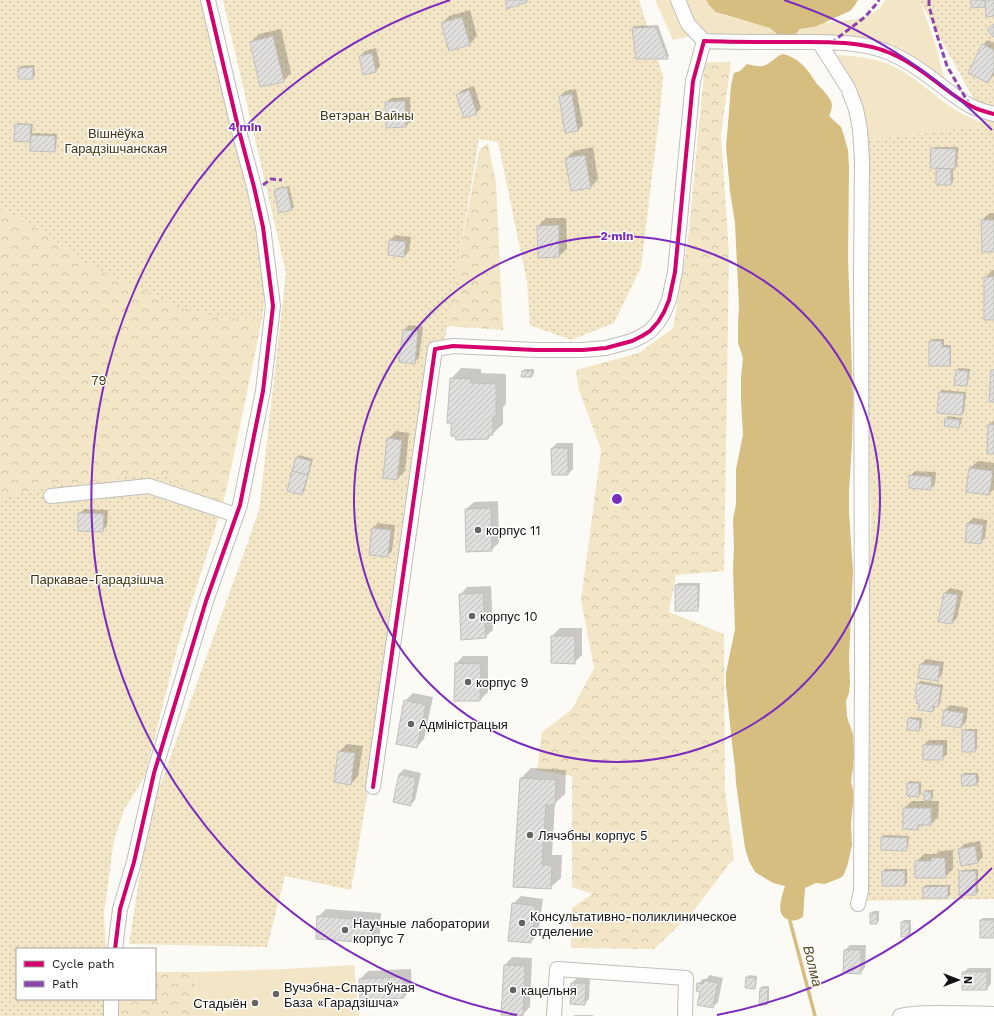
<svg xmlns="http://www.w3.org/2000/svg" width="994" height="1016" font-family="'Work Sans',sans-serif">
  <style>
    .green { fill: #f3e6c7 }
    .forest { fill: url(#forest-crowns) }
    .garden { fill: url(#garden-dots) }
    .water { fill: #d6bd80 }
    .shadow { fill: #0003 }
    .lines { fill: none; stroke-linecap: round; stroke-linejoin: round }
    .stream { stroke: #d6bd80; stroke-width: 3.5 }
    .building { fill: url(#building-hatch); stroke: #c1bfbc }
    .minor-casing { stroke: #c0bebb; stroke-width: 16 }
    .minor { stroke: #fffefe; stroke-width: 14 }
    .quiet { stroke: #8e44ad; stroke-width: 3; stroke-dasharray: 6 3; stroke-linecap: butt }
    .cycleway-casing { stroke: #fff; stroke-width: 6 }
    .cycleway { stroke: #d6006c; stroke-width: 4 }
    .ring { fill: none; stroke: #7b2cbf; stroke-width: 2 }
    .poi-dot { fill: #656460; stroke: #fff; stroke-width: 1.5 }
    .labels { text-anchor: middle; stroke-width: 3; stroke-linejoin: round; paint-order: stroke }
    .park-label { font-size: 13px; fill: #41330d; stroke: #fff }
    .poi-label { font-size: 13px; fill: #141310; stroke: #fff; text-anchor: start }
    .water-label { font-size: 14px; font-style: italic; fill: #544621; stroke: #fff }
    .centre { fill: #7b2cbf; stroke: #fff; stroke-width: 2 }
    .ring-label { font-size: 12px; text-anchor: middle; font-weight: bold; fill: #7b2cbf; stroke: #fff; stroke-width: 3; stroke-linejoin: round; paint-order: stroke }
  </style>
  <defs>
    <pattern id="forest-crowns" width="20" height="18" patternUnits="userSpaceOnUse"><rect width="20" height="18" fill="#f3e6c7"/><path d="M2 6a3 3 0 1 1 6 0M12 15a3 3 0 1 1 6 0" fill="none" stroke="#cfc4aa"/></pattern>
    <pattern id="garden-dots" width="8" height="8" patternUnits="userSpaceOnUse"><rect width="8" height="8" fill="#f3e6c7"/><path d="M2 2h.1M6 6h.1" fill="none" stroke="#cfc4aa" stroke-width="1.8" stroke-linecap="round"/></pattern>
    <pattern id="building-hatch" width="6" height="6" patternUnits="userSpaceOnUse"><rect width="6" height="6" fill="#e1dfdc"/><path d="M-1 1l2-2M0 6l6-6M5 7l2-2" fill="none" stroke="#c0bebc"/></pattern>
  </defs>
  <rect width="100%" height="100%" fill="#fcfaf5"/>
  <!-- green -->
  <path class="green" d="M655 0H706C716 21 752 18 770 28 773 29 775 32 777 34L744 35 715 34 695 35 673 40Z
    M885 0H922L920 1 935 43 945 81 912 57 905 52 890 46 795 35 800 29 814 27 824 23 858 19 871 14 880 8Z
    M816 53C842 56 871 55 895 67 917 78 934 96 955 110 966 116 977 121 989 125L864 141 860 126 831 69Z
    M354 965 359 1016H196L195 972 285 969Z"/>
  <!-- forest -->
  <path class="forest" d="M705 62H731L721 135 729 254 724 571 676 575 669 612 724 634 725 791 734 858 691 914 654 949 571 948 572 908 592 894 572 887V776L537 770 542 732 572 709 594 668 581 600 601 450 579 390 576 370 639 353 673 328 688 240Z
    M488 143 496 183 503 330 446 326 479 151Z
    M0 210 6 211 40 230 75 256 96 270 217 318 262 319 234 455 223 504 50 486 0 499Z
    M155 972H195L196 1016H107V999H155Z"/>
  <!-- garden -->
  <path class="garden" d="M0 0H200L243 173 249 201 261 249 264 275V305L262 319 217 318 178 307 127 283 96 270 75 256 40 230 6 211 0 210Z
    M223 0H639L663 76 661 102 641 267 614 323 571 340 530 325 527 282 498 142 479 139 351 890 285 876 267 947 129 944 149 816 259 511 286 273Z
    M922 0H994V899L865 901V734L871 523 865 273 864 141 988 125 920 1Z
    M159 473 223 504 178 645 145 776 124 810 114 840 104 913 106 949H17V999H109V1016H0V499L50 486Z"/>
  <!-- water -->
  <path class="water" d="M706 0H858L855 5 850 11 832 19 824 23 814 27 800 29 795 35 777 34 770 28 716 12 709 5Z
    M783 54C793 56 802 63 808 71 811 75 814 80 817 84 822 89 828 95 831 101 833 106 831 112 829 116L841 127 844 136 848 150 849 168 848 258 853 400 852 442 849 492V513L853 571 849 658 850 683 849 693 846 701 847 717 853 734 854 754 853 767 851 782 853 790V803L851 823 852 845 847 867 843 876 840 878 825 884 816 883 805 888 803 917C798 920 793 922 787 919 775 914 782 896 785 886L773 883 755 872 749 861 745 848 736 783 735 766 733 752 726 686V673L735 629 733 569 734 546 733 520 736 504V469L743 435 741 400V377L743 358 738 343V323L739 306 735 223 730 191 726 146 728 124 731 85 734 73 740 71 747 64C751 65 759 67 763 66 771 64 775 56 783 54Z"/>
  <!-- shadow -->
  <path class="shadow" d="M470 10 477 36 470 44 442 23 449 16Z
    M658 25 669 56 667 58 633 28 635 26Z
    M281 29 291 73 283 81 251 42 259 34Z
    M988 40 994 43V75L988 82 983 45Z
    M376 48 380 66 376 71 360 56 365 51Z
    M34 65 35 75 32 78H19V68L21 66Z
    M474 86 481 108 476 113 457 95 462 90Z
    M576 89 583 125 578 130 566 132 560 96 565 91Z
    M410 97 411 121 406 126 386 103 391 98Z
    M18 123 33 124 32 133 57 134 56 149 54 151 31 141 15 140 16 125Z
    M593 147 598 179 591 187 566 159 574 151Z
    M934 147H958L957 166 955 168H953V182L950 184 937 167 932 149Z
    M289 186 294 207 292 209 275 191 277 188Z
    M990 213H994V251L982 220Z
    M546 218H566L567 249 559 256 538 226Z
    M395 235 411 237 409 251 404 256 390 240Z
    M992 270H994V319L985 278Z
    M409 325 423 327 419 358 414 363 400 361 404 330Z
    M932 339H944V345H951V363L949 365 930 342Z
    M461 368 481 369V373L506 374V404L503 407V424L488 438 451 379Z
    M959 368 970 369 968 383 966 385 955 384 957 370Z
    M525 369H534V374L531 376 523 371Z
    M942 390 966 392 964 412 962 414 940 392Z
    M948 416 962 418 961 424 959 426 946 419Z
    M994 420V453L989 425Z
    M396 431 409 433 405 471 397 479 388 439Z
    M557 443H573V469L568 474H553L552 448Z
    M299 455 313 459 304 492 302 494 297 457Z
    M978 461 994 463V489L989 494 970 468Z
    M915 471 936 472 935 484 930 489 910 476Z
    M498 501 499 543 491 550 466 509 474 502Z
    M84 509 108 510 107 526 102 531 79 514Z
    M973 518 987 520 985 538 980 543 966 541 968 523Z
    M378 523 395 525 392 551 387 556 370 554 373 528Z
    M678 583H700L699 608 697 610H676V585Z
    M491 586 493 630 485 637 460 595 467 587Z
    M950 588 963 591 957 618 952 623 939 621 945 593Z
    M560 628H582V655L574 663 552 662V636Z
    M463 656H488V692L480 700H455L456 664Z
    M926 659 944 662 942 675 937 680 919 677 921 664Z
    M920 681 943 685 940 704 938 706 935 705V708L932 711 918 684Z
    M413 693 433 697 424 739 417 747 405 701Z
    M950 705 968 708 966 722 961 727 943 724 945 710Z
    M911 717 922 718 921 728 919 730 909 719Z
    M966 729H977V749L975 751 963 731Z
    M929 740H947V754L942 759 924 745Z
    M347 744 363 746 358 776 351 784 339 752Z
    M531 768 566 770 565 794 555 803 552 855H562L561 878 550 888 514 886 521 778Z
    M404 769 421 773 415 800 410 805 399 774Z
    M964 773H978L979 782 976 784 962 776Z
    M910 781 921 782V794L918 796 908 784Z
    M928 790H933V797L929 801H939L938 817 931 824H922L917 829 904 808 912 801H925V792Z
    M884 835 909 836 908 847 906 850 882 837Z
    M980 841 983 857 978 862 959 849 964 844Z
    M953 850V869L945 877 916 862 924 854H936L939 851Z
    M885 869H907V883L904 885 883 872Z
    M978 869V892L976 894H960V872L962 870Z
    M926 885H950V895L947 897H924V887Z
    M521 896 543 899 538 935 530 942 513 904Z
    M326 909 381 913 380 935 372 942 318 917Z
    M873 911H879V921L877 923 871 914Z
    M983 918H994V937L981 920Z
    M904 920H911V934L909 936 902 922Z
    M850 945H866L865 968 860 973 845 950Z
    M512 957 532 958 530 1007 522 1015 505 965Z
    M968 968H991V984L986 989 963 973Z
    M411 969 412 989 404 997 360 979 368 971Z
    M710 975 723 978 718 1002 713 1007 701 991 698 984 703 979H706Z
    M749 975 757 976 756 986 754 988 747 978Z
    M577 978 590 979 589 999 584 1004 572 983Z
    M763 986H769V1002L767 1004 761 989Z
    M575 1015H593V1016H573Z"/>
  <g class="lines">
    <!-- stream -->
    <path class="stream" d="M790 921 815 1016"/>
  </g>
  <!-- building -->
  <path class="building" d="M505 0H527V2L507 9Z
    M971 0H985V7L971 8Z
    M985 0H994V16L986 17Z
    M462 17 470 45 449 51 441 23Z
    M994 24V36L993 37 987 29Z
    M656 27 668 59H636L632 28Z
    M273 36 284 82 260 87 250 42Z
    M982 44 994 50V71L988 83 968 73Z
    M372 53 376 72 363 75 359 56Z
    M33 67V79H18V68Z
    M469 90 477 114 464 118 456 95Z
    M572 94 578 131 565 133 559 96Z
    M405 101 406 127 386 128 385 102Z
    M15 124 31 125 30 142 14 141Z
    M31 135 55 136V152L30 151Z
    M931 148 956 149 955 169 930 168Z
    M585 155 591 188 571 191 565 158Z
    M936 168 951 169V185H936Z
    M287 187 292 210 279 213 274 190Z
    M981 220H994V252H982Z
    M559 225V257L538 258 537 226Z
    M389 240 406 242 404 257 388 255Z
    M984 277H994V320H984Z
    M403 330 418 331 415 364 399 362Z
    M929 341H942V347H950V366H929Z
    M956 370 968 371 967 386 954 385Z
    M991 370H994V402H989Z
    M522 371H532V377H521Z
    M450 378 471 379V383L496 384V416H493V435H489L488 439 456 440 455 436H451V423H447Z
    M939 392 964 394 962 415 937 413Z
    M945 418 960 420 959 428 944 426Z
    M988 424 994 425V454H987Z
    M387 438 402 440 397 480 383 478Z
    M551 448H568V475H552Z
    M296 457 311 461 308 475 292 471Z
    M969 468 993 471 989 495 966 492Z
    M292 471 308 475 302 495 287 491Z
    M909 475 932 477 931 490 909 488Z
    M491 508 492 551 466 552 465 509Z
    M78 513 104 514 103 532 78 531Z
    M967 523 983 525 981 544 965 542Z
    M372 528 391 530 388 557 369 555Z
    M675 585H698V611H675Z
    M483 593 486 638 461 640 459 594Z
    M944 593 958 595 952 624 938 622Z
    M551 636H575V664L551 663Z
    M455 663 481 664 480 701H454Z
    M920 664 940 666 938 681 918 678Z
    M917 683 941 687 938 707 933 706V712L918 710 919 704 916 703 917 698 915 697Z
    M404 700 426 705 417 748 396 744Z
    M944 710 964 713 961 728 942 725Z
    M908 718 920 720 919 731 907 730Z
    M962 730 975 731V752H962Z
    M923 745H943V760H923Z
    M338 751 355 753 351 785 334 782Z
    M399 774 416 778 411 806 393 802Z
    M976 774 977 785 962 786 961 775Z
    M520 778 556 780 555 805H546L542 865H552L551 889 513 887Z
    M907 783H919V797L907 796Z
    M924 791 931 792V801L924 800Z
    M903 808H931V825H918V830L903 829Z
    M881 837 907 838V851L881 850Z
    M975 846 978 863 961 866 958 849Z
    M931 858H945L946 878H915V861H931Z
    M882 871H905V886H882Z
    M959 871H976V895H959Z
    M948 886V898H923V887Z
    M512 903 536 906 531 943 508 941Z
    M870 913H877V924H870Z
    M317 916 374 921 372 943 316 939Z
    M980 920H994V938H980Z
    M901 922H909V937H901Z
    M844 950H861V974L843 973Z
    M504 965 525 966 523 1016 501 1015Z
    M962 972H987V990H962Z
    M403 977 404 998 360 1000 359 979Z
    M746 977 756 978 755 989 745 988Z
    M704 980 718 983 713 1008 697 1005 700 992 696 991 697 983 703 984Z
    M571 983H586L585 1005 570 1004Z
    M760 988H768L767 1005H759Z"/>
  <g class="lines">
    <defs>
      <path id="minor" d="M678 0 688 24 704 41
        M819 42 848 88 856 109 860 129 862 160 861 278 862 664 861 891 858 904
        M51 496 149 486 236 515
        M373 787 435 349 453 346 536 350H583L606 348 632 341 642 336 650 331 658 322 664 312 669 300 675 272 693 81 704 41C732 42 759 42 787 42 819 42 860 40 890 53 909 61 926 74 943 87 952 94 961 101 971 106 978 110 986 112 994 114
        M115 949 120 909 134 862 154 773 206 601 240 505 263 391 273 306 263 227 254 187 238 127 208 0
        M111 1016V999
        M554 1016 557 969 686 978 685 1016
        M900 1016C912 1013 924 1013 937 1013 956 1013 975 1013 994 1014"/>
    </defs>
    <!-- minor casing -->
    <use href="#minor" class="minor-casing"/>
    <!-- minor -->
    <use href="#minor" class="minor"/>
    <!-- quiet -->
    <path class="quiet" d="M929 0V6L937 35 947 66 969 104
      M831 43 865 17 878 2 879 0
      M263 185 271 179 282 180"/>
    <defs>
      <path id="cycleway" d="M373 787 435 349 453 346 536 350H583L606 348 632 341 642 336 650 331 658 322 664 312 669 300 675 272 693 81 704 41C732 42 759 42 787 42 819 42 860 40 890 53 909 61 926 74 943 87 952 94 961 101 971 106 978 110 986 112 994 114
        M115 949 120 909 134 862 154 773 206 601 240 505 263 391 273 306 263 227 254 187 238 127 208 0"/>
    </defs>
    <!-- cycleway casing -->
    <use href="#cycleway" class="cycleway-casing"/>
    <!-- cycleway -->
    <use href="#cycleway" class="cycleway"/>
  </g>
  <!-- distance rings -->
  <g class="ring">
    <circle cx="617" cy="499" r="263"/>
    <path d="M992 868A526 526 0 0 1 717 1015M517 1015A526 526 0 0 1 450 0M784 0A526 526 0 0 1 992 130"/>
  </g>
  <!-- markers -->
  <g class="poi-dot">
    <circle cx="478" cy="530" r="4"/>
    <circle cx="472" cy="616" r="4"/>
    <circle cx="468" cy="682" r="4"/>
    <circle cx="411" cy="724" r="4"/>
    <circle cx="530" cy="835" r="4"/>
    <circle cx="522" cy="923" r="4"/>
    <circle cx="345" cy="930" r="4"/>
    <circle cx="513" cy="990" r="4"/>
    <circle cx="276" cy="994" r="4"/>
    <circle cx="255" cy="1003" r="4"/>
  </g>
  <g class="labels">
    <!-- park labels -->
    <g class="park-label">
      <text x="367" y="120">Ветэран Вайны</text>
      <text x="116" y="138">Вішнёўка<tspan x="116" dy="15">Гарадзішчанская</tspan></text>
      <text x="99" y="385">79</text>
      <text x="97" y="584">Паркавае-Гарадзішча</text>
    </g>
    <!-- poi labels -->
    <g class="poi-label">
      <text x="486" y="535">корпус 11</text>
      <text x="480" y="621">корпус 10</text>
      <text x="476" y="687">корпус 9</text>
      <text x="419" y="729">Адміністрацыя</text>
      <text x="538" y="840">Лячэбны корпус 5</text>
      <text x="530" y="921">Консультативно-поликлиническое<tspan x="530" dy="15">отделение</tspan></text>
      <text x="353" y="928">Научные лаборатории<tspan x="353" dy="15">корпус 7</tspan></text>
      <text x="284" y="992">Вучэбна-Спартыўная<tspan x="284" dy="15">База «Гарадзішча»</tspan></text>
      <text x="521" y="995">кацельня</text>
      <text x="247" y="1008" text-anchor="end">Стадыён</text>
    </g>
    <!-- water labels -->
    <g class="water-label">
      <text transform="translate(813 966) rotate(76)" y="5">Волма</text>
    </g>
  </g>
  <circle cx="617" cy="499" r="6" class="centre"/>
  <g class="ring-label">
    <text x="245" y="131">4 min</text>
    <text x="617" y="240">2 min</text>
  </g>
  <!-- legend -->
  <rect x="16" y="948" width="140" height="52" fill="#ffffff" stroke="#a1a19f"/>
  <rect x="24" y="961" width="20" height="6" fill="#d6006c" stroke="#a1a19f"/>
  <text x="52" y="968" font-size="12" fill="#141310">Cycle path</text>
  <rect x="24" y="981" width="20" height="6" fill="#8e44ad" stroke="#a1a19f"/>
  <text x="52" y="988" font-size="12" fill="#141310">Path</text>
  <!-- north arrow -->
  <g transform="translate(958 980) rotate(90)" stroke="#ffffff" stroke-width="3" paint-order="stroke">
  <path d="M0-3L7 15L0 10L-7 15Z" fill="#141310"/>
  <text y="-6" font-size="11" font-weight="bold" text-anchor="middle" fill="#141310">N</text>
  </g>
</svg>
